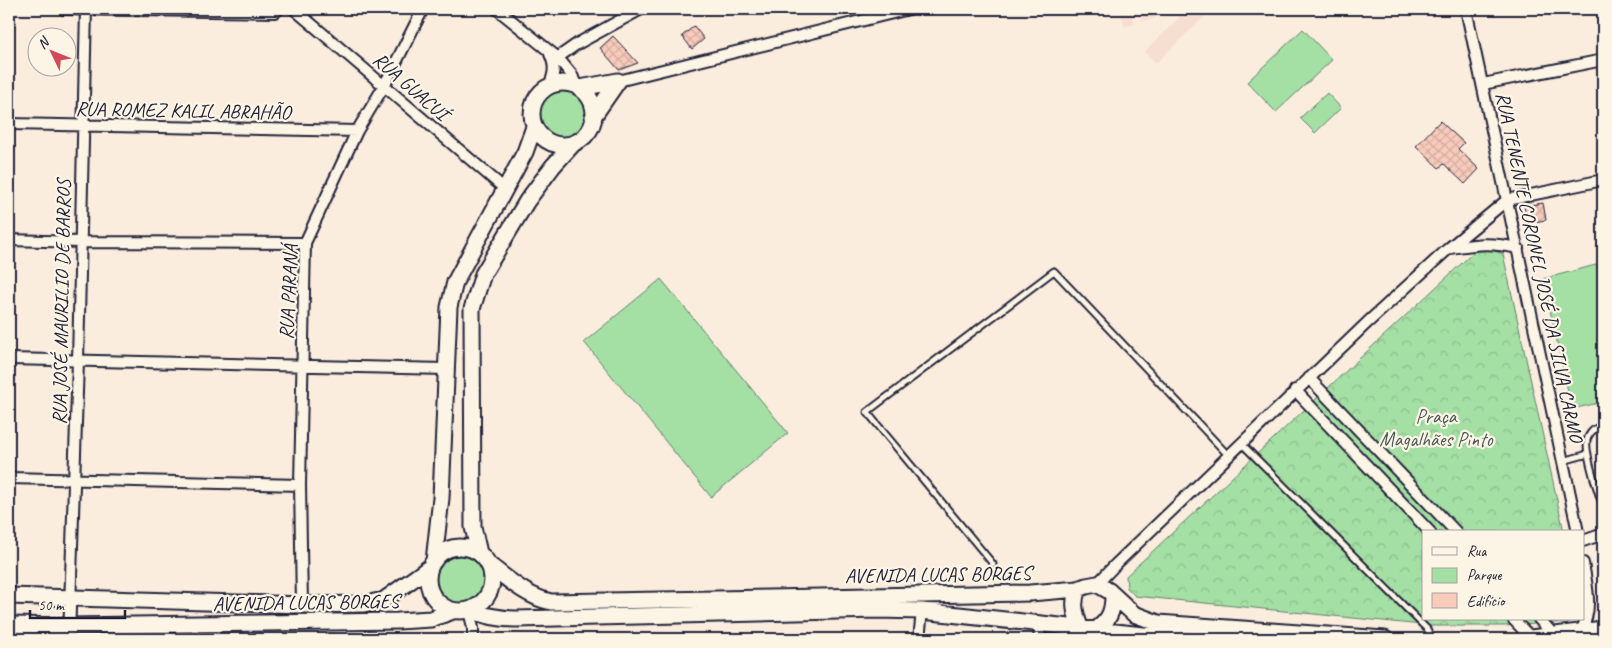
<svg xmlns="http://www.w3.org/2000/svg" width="1612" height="648" font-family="Caveat,sans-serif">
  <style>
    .built { fill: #f6dfd0 }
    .green { fill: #a4dfa4; stroke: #638070 }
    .forest { fill: url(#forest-crowns); stroke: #638070 }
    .building { fill: url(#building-cross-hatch); stroke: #22223b }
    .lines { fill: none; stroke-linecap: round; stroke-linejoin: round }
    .lane-casing { stroke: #22223b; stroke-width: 9 }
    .street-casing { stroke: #22223b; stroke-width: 14 }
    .secondary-casing { stroke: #22223b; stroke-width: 19 }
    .lane { stroke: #fcf5e5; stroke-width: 5 }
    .street { stroke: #fcf5e5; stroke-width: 10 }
    .secondary { stroke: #fcf5e5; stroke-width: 15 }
    .labels { text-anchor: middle; stroke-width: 4.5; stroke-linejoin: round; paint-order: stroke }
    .street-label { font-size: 20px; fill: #22223b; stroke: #fcf5e5 }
    .park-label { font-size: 20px; fill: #495b5a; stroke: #fcf5e5 }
  </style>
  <defs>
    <pattern id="forest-crowns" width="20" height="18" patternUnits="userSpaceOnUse" patternTransform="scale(1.25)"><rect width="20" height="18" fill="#a4dfa4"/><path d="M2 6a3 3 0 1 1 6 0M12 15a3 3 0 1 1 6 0" fill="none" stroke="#8dbf8e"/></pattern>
    <pattern id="building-cross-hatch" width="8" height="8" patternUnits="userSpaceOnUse" patternTransform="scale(1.25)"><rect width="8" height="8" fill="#f8cbbb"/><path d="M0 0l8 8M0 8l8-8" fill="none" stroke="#d4aea2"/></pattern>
  </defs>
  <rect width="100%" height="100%" fill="#fbeddd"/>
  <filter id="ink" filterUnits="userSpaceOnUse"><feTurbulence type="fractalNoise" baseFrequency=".02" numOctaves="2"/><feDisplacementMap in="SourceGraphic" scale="10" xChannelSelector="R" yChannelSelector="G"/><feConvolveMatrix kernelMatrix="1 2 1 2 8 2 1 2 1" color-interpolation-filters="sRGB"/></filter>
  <g filter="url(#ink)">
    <!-- built -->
    <path class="built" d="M1120 9H1131L1134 24 1124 27Z
      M1139 9H1154L1156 18 1142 21Z
      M1157 9H1180L1184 13 1189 9H1212L1156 63 1144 52 1180 17 1175 14 1169 15 1160 12Z"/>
    <!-- green -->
    <path class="green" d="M1303 29 1332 60 1276 112 1247 82Z
      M537 114a26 26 0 1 1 52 0a26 26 0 1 1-52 0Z
      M1327 93 1341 108 1315 133 1300 118Z
      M1603 263V402L1572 409 1543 279Z
      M661 279 788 433 711 497 584 342Z
      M436 580a24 24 0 1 1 48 0a24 24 0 1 1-48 0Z"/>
    <!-- forest -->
    <path class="forest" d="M1477 249 1492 250 1503 254 1564 532H1423V619H1573L1570 622 1503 626H1432L1135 596 1127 588 1126 576Z"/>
    <!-- building -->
    <path class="building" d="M694 26 704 39 692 49 682 36Z
      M613 36 638 63 619 70 600 48Z
      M1440 121 1464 143 1458 149 1479 169 1465 184 1444 164 1439 168 1416 146Z
      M1543 203 1546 220 1527 223 1524 206Z"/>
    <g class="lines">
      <defs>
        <path id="lane" d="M1603 426C1597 427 1591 431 1588 437 1583 447 1596 486 1600 498L1603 504
          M1241 443 1427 629 1433 639
          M1563 461 1588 454
          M993 564 867 412 1054 271 1228 455"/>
        <path id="street" d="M64 9 275 12 279 9
          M294 9 505 189
          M497 9 558 58 572 75 576 86
          M1466 9 1578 532
          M554 60 577 44 641 9
          M618 81 909 9
          M1483 84 1603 60
          M549 87C554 74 556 67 550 54
          M9 124 357 131
          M9 240 80 242 305 243
          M1450 248C1478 244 1490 242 1518 248
          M9 359 446 369
          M1309 378 1456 532
          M1295 390 1430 532
          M9 478 300 485
          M1583 541 1603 534
          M1097 584 1116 564 1368 322 1449 248 1507 200 1603 180
          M302 605 300 485 305 243 357 131 384 86 423 9
          M469 610 473 628V639
          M1513 619 1532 639
          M1539 619 1555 636
          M1038 622 1040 639
          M1581 632C1593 607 1587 589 1583 563
          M69 639 78 361 86 9
          M919 639 922 611"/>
        <path id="secondary" d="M532 114a31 31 0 1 1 62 0a31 31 0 1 1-62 0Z
          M580 88 618 81
          M593 117 618 81
          M428 579a32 32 0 1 1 64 0a32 32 0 1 1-64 0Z
          M479 553 473 527 472 309 483 274 527 201 553 166 574 143
          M434 561 441 498 449 307 455 282 525 152 534 127
          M488 564C508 579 527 597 551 602L1030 593 1078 589 1086 586 1097 584 1109 591 1134 614 1158 623 1385 639
          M1078 589C1072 603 1075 613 1080 627
          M9 596 302 605 364 604 384 600 430 567
          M469 610C485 616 499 619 516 619L877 610 922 611 1180 639
          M9 625 70 626 398 621 431 619 453 611
          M1097 629C1110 619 1113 611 1113 595
          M1523 639 1603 629"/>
      </defs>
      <!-- lane casing -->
      <use href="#lane" class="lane-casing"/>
      <!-- street casing -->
      <use href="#street" class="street-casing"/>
      <!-- secondary casing -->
      <use href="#secondary" class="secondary-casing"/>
      <!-- lane -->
      <use href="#lane" class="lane"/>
      <!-- street -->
      <use href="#street" class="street"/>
      <!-- secondary -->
      <use href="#secondary" class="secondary"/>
    </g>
  </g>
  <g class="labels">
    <!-- street labels -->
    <g class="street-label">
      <text transform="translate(411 86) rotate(41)" y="7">RUA GUACUÍ</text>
      <text transform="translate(183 110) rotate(1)" y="7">RUA ROMEZ KALIL ABRAHÃO</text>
      <text transform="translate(1540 267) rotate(78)" y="7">RUA TENENTE CORONEL JOSÉ DA SILVA CARMO</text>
      <text transform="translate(288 292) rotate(-87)" y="7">RUA PARANÁ</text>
      <text transform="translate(61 302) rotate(-89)" y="7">RUA JOSÉ MAURILIO DE BARROS</text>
      <text transform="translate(938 574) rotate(-1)" y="7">AVENIDA LUCAS BORGES</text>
      <text transform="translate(306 602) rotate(-1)" y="7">AVENIDA LUCAS BORGES</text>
    </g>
    <!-- park labels -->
    <g class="park-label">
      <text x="1436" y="423">Praça<tspan x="1436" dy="23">Magalhães Pinto</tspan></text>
    </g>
  </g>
  <!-- margin -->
  <rect width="1612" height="648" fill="none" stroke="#fcf5e5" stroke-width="30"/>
  <rect x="15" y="15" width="1582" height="618" fill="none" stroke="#22223b" stroke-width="2" filter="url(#ink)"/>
  <!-- legend -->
  <rect x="1422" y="530" width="162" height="90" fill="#fcf5e5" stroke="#a5a1a1"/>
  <rect x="1432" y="547" width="25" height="8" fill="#fcf5e5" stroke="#a5a1a1"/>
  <text x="1467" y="556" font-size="15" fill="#22223b">Rua</text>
  <rect x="1432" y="568" width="25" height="15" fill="#a4dfa4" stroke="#a5a1a1"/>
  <text x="1467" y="580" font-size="15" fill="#22223b">Parque</text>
  <rect x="1432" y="593" width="25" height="15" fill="#f8cbbb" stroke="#a5a1a1"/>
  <text x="1467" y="606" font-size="15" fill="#22223b">Edifício</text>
  <!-- north arrow -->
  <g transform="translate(52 52) rotate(313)"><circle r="24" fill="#fcf5e5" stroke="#a5a1a1"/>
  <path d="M0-4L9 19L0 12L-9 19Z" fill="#d1495b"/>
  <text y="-8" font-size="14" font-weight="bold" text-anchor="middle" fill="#22223b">N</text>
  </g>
  <!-- scale -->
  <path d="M30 610v8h95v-8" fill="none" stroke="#22223b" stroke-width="2.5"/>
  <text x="38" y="610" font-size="15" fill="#22223b" stroke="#fcf5e5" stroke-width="4" paint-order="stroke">50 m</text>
</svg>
